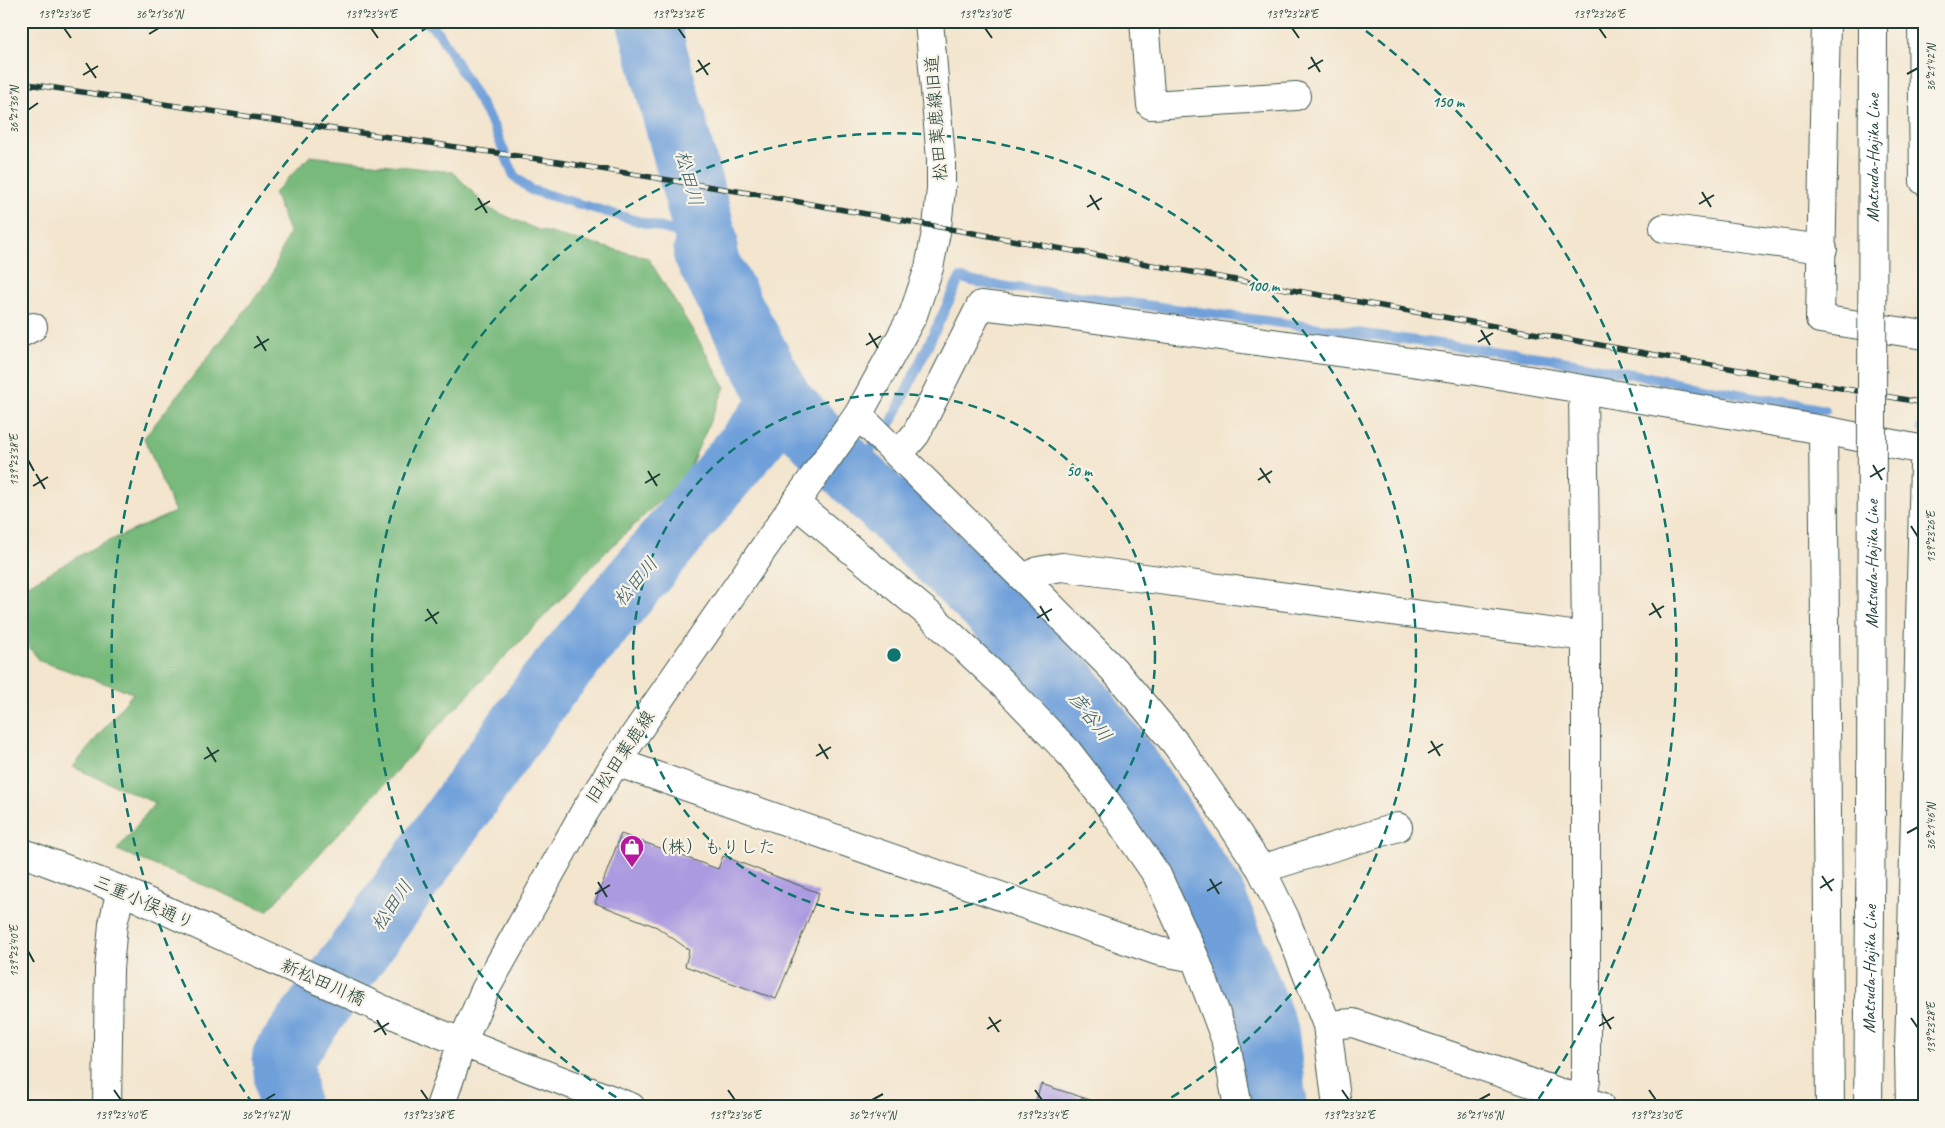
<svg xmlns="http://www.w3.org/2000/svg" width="1945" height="1128" font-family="Caveat,'Klee One',sans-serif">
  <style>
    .forest { fill: #78b97c; stroke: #4c7b58 }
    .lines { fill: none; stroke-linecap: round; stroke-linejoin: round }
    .stream { stroke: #6fa0da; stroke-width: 10 }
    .river { stroke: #6fa0da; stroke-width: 62 }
    .building { fill: #ab9ae0 }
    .minor-casing { stroke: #3f564b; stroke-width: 30 }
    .major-casing { stroke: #3f564b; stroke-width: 30 }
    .minor { stroke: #fff; stroke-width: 28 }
    .major { stroke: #fff; stroke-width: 28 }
    .rail-casing { stroke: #1f3d34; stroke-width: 5.5 }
    .rail { stroke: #f7f3e8; stroke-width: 4; stroke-dasharray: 11; stroke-linecap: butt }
    .major-bridge-casing { stroke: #3f564b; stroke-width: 30; stroke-linecap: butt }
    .major-bridge { stroke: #fff; stroke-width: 28 }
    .ticks { fill: none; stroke: #1f3d34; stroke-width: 2 }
    .ring { fill: none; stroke: #0f766e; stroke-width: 2.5; stroke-dasharray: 9 6 }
    .labels { text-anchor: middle; stroke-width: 4.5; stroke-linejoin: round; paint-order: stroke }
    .street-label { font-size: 18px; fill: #1f3d34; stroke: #f7f3e8 }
    .poi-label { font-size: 18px; fill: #1f3d34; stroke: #f7f3e8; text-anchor: start }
    .water-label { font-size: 19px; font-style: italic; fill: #375b66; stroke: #f7f3e8 }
    .centre { fill: #0f766e; stroke: #f7f3e8; stroke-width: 2.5 }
    .ring-label { font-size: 15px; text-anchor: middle; font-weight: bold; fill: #0f766e; stroke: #f7f3e8; stroke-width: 4.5; stroke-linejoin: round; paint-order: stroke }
    .neatline { fill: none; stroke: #1f3d34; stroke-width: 2 }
    .ticks-label { font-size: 12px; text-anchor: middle; fill: #1f3d34 }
  </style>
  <rect width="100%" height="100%" fill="#f7f3e8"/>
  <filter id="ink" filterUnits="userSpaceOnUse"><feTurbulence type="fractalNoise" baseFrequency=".02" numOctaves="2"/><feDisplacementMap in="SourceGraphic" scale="10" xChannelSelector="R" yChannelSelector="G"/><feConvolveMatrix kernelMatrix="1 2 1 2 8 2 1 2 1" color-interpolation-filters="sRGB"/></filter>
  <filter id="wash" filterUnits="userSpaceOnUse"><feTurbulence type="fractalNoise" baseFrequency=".0096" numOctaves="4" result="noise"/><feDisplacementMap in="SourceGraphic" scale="20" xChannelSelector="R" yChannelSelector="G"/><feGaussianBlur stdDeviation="1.12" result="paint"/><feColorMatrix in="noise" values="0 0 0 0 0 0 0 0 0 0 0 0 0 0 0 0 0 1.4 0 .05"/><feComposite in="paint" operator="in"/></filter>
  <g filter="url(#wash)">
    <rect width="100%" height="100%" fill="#f3e5ce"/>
    <!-- forest -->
    <path class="forest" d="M310 156 453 172 488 208 538 230 648 258 698 339 725 387 686 476 606 552 421 744 267 911 117 850 155 803 73 767 133 693 40 661 21 637V589L95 547 175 512 144 438 270 279 289 232 274 193Z"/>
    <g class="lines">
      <!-- stream -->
      <path class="stream" d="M426 21 439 33 494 127 514 176 531 190 707 241
        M1921 428 1924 429
        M853 474 892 421 960 278 979 283 1546 358 1825 410"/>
      <!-- river -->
      <path class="river" d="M783 403 853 474 1064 679 1135 775 1215 898 1268 1034 1276 1107
        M288 1107 283 1057 547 687 783 403 704 253 707 241 648 21"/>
    </g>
    <g id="blocks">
      <!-- building -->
      <path class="building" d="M621 834 718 869 723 856 819 893 776 999 685 966 689 950 657 927 595 903Z
        M1041 1084 1109 1106V1107H1034Z"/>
    </g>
  </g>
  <g filter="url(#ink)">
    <use href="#blocks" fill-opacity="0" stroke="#3f564b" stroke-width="1"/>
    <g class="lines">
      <defs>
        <path id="minor" d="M1144 21 1151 105 1296 96
          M1826 21 1820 319 1924 335
          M1922 21 1924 181
          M1664 228 1823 249
          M21 333 33 327
          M858 415 1024 579 1113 669 1176 744 1222 810 1261 869 1285 918 1327 1025 1337 1107
          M1823 430 1830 1107
          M899 454 916 434 981 305 1075 316 1476 371 1823 430 1924 450
          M795 503 931 616 1002 683 1068 752 1108 804 1157 875 1195 958 1225 1038 1238 1107
          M1024 579 1038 571 1062 567 1586 637
          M616 762 1158 951 1195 958
          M21 852 121 890 408 1021 499 1057 631 1107
          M1261 869 1398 827
          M1327 1025 1353 1023 1600 1106
          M1583 1100 1586 1079V637L1583 390
          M107 1107 109 969 113 924 121 890
          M440 1107 462 1043 485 990 584 813 616 762 795 503 858 415 913 315 929 268 937 227 941 189V159L929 21
          M1910 1107 1909 1051 1924 465"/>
        <g id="major">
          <path id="s1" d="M1868 1107 1871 806"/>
        </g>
      </defs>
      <!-- minor casing -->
      <use href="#minor" class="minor-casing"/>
      <!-- major casing -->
      <use href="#major" class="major-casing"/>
      <!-- minor -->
      <use href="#minor" class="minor"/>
      <!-- major -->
      <use href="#major" class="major"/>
      <defs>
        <path id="rail" d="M21 83 558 162 755 194 1924 403"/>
      </defs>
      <!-- rail casing -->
      <use href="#rail" class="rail-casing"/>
      <!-- rail -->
      <use href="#rail" class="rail"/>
      <defs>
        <g id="major-bridge">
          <path id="s2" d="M1871 806 1873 21"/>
        </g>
      </defs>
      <!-- major-bridge casing -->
      <use href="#major-bridge" class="major-bridge-casing"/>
      <!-- major-bridge -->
      <use href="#major-bridge" class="major-bridge"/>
    </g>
  </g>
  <!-- ticks -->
  <path class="ticks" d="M64 28 71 38M371 28 378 38M678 28 685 38M985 28 992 38M1292 28 1299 38M1599 28 1606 38M149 34 159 28M1311 57 1320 72M698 60 708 75M86 63 96 78M1308 69 1323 60M696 72 710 63M1907 74 1918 68M83 75 98 66M28 110 38 103M1702 192 1711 207M1090 195 1099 210M478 198 487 213M1699 204 1714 195M1087 207 1102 198M475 210 490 201M1481 330 1490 345M869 333 878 348M257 336 266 351M1478 342 1493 333M866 345 881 336M254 348 269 339M28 460 34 471M1873 465 1882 480M1260 468 1270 483M648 471 657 486M36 474 45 489M1870 477 1885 468M1258 480 1272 471M645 483 660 474M33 486 48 477M1911 526 1918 537M1652 603 1661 618M1040 606 1049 621M427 609 437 624M1649 615 1664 606M1037 618 1052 609M425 621 439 612M1431 741 1440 756M819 744 828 759M207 747 216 762M1428 753 1443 744M816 756 831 747M204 759 219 750M1907 833 1918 827M1822 876 1832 891M1210 879 1219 894M598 882 607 897M1820 888 1834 879M1207 891 1222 882M595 894 610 885M28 951 34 962M1602 1014 1611 1029M989 1017 999 1032M1911 1018 1918 1028M377 1020 386 1035M1599 1026 1614 1017M987 1029 1001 1020M374 1032 389 1023M114 1090 121 1100M421 1090 428 1100M728 1090 735 1100M1035 1090 1042 1100M1342 1090 1349 1100M1649 1090 1656 1100M265 1100 275 1094M872 1100 883 1094M1479 1100 1490 1094"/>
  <!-- distance rings -->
  <g class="ring">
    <circle cx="894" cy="655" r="261"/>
    <path d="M629 1105A522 522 0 1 1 1159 1105"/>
    <path d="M253 1104A783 783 0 0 1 434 22M1354 22A783 783 0 0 1 1535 1104"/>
  </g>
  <!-- icons -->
  <defs>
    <symbol id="shop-pin" viewBox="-11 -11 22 30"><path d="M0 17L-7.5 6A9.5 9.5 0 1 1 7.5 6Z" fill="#b5179e" stroke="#f7f3e8"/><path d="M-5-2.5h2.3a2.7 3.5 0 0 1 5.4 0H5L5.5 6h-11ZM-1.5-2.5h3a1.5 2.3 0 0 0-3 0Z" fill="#fff"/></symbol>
  </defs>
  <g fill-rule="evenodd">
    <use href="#shop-pin" x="618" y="833" width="28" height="38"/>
  </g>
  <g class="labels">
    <!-- street labels -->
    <g class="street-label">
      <text transform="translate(936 118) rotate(-94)" y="6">松田葉鹿線旧道</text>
      <text dy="6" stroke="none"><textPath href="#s2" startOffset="648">Matsuda-Hajika Line</textPath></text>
      <text dy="6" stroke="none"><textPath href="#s2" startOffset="242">Matsuda-Hajika Line</textPath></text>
      <text transform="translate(620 757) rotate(-56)" y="6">旧松田葉鹿線</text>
      <text transform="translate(144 902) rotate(24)" y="6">三重小俣通り</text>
      <text dy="6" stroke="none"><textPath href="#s1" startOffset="138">Matsuda-Hajika Line</textPath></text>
      <text transform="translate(323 982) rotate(24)" y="6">新松田川橋</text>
    </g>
    <!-- poi labels -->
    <g class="poi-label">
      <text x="650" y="853">（株）もりした</text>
    </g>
    <!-- water labels -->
    <g class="water-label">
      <text transform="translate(690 178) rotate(75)" y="7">松田川</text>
      <text transform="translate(635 581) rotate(-50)" y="7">松田川</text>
      <text transform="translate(1091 716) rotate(53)" y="7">彦谷川</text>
      <text transform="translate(391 905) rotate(-55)" y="7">松田川</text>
    </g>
  </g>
  <circle cx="894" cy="655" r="8" class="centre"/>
  <g class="ring-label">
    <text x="1448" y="107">150 m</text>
    <text x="1263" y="291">100 m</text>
    <text x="1079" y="476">50 m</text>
  </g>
  <!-- margin -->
  <rect width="1945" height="1128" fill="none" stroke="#f7f3e8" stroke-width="55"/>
  <rect x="28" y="28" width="1890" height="1072" class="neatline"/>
  <g class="ticks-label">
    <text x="64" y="18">139°23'36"E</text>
    <text x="159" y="18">36°21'36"N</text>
    <text x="371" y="18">139°23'34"E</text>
    <text x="678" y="18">139°23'32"E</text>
    <text x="985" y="18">139°23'30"E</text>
    <text x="1292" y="18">139°23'28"E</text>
    <text x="1599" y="18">139°23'26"E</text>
    <text transform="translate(1931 68) rotate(-90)" y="4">36°21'42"N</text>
    <text transform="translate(14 110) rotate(-90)" y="4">36°21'36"N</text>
    <text transform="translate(14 460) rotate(-90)" y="4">139°23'38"E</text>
    <text transform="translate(1931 537) rotate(-90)" y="4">139°23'26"E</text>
    <text transform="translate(1931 827) rotate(-90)" y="4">36°21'46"N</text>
    <text transform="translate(14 951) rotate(-90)" y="4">139°23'40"E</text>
    <text transform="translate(1931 1028) rotate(-90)" y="4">139°23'28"E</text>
    <text x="121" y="1119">139°23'40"E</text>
    <text x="265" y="1119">36°21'42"N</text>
    <text x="428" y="1119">139°23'38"E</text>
    <text x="735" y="1119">139°23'36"E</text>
    <text x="872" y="1119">36°21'44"N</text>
    <text x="1042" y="1119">139°23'34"E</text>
    <text x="1349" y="1119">139°23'32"E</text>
    <text x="1479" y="1119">36°21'46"N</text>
    <text x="1656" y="1119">139°23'30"E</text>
  </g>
</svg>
